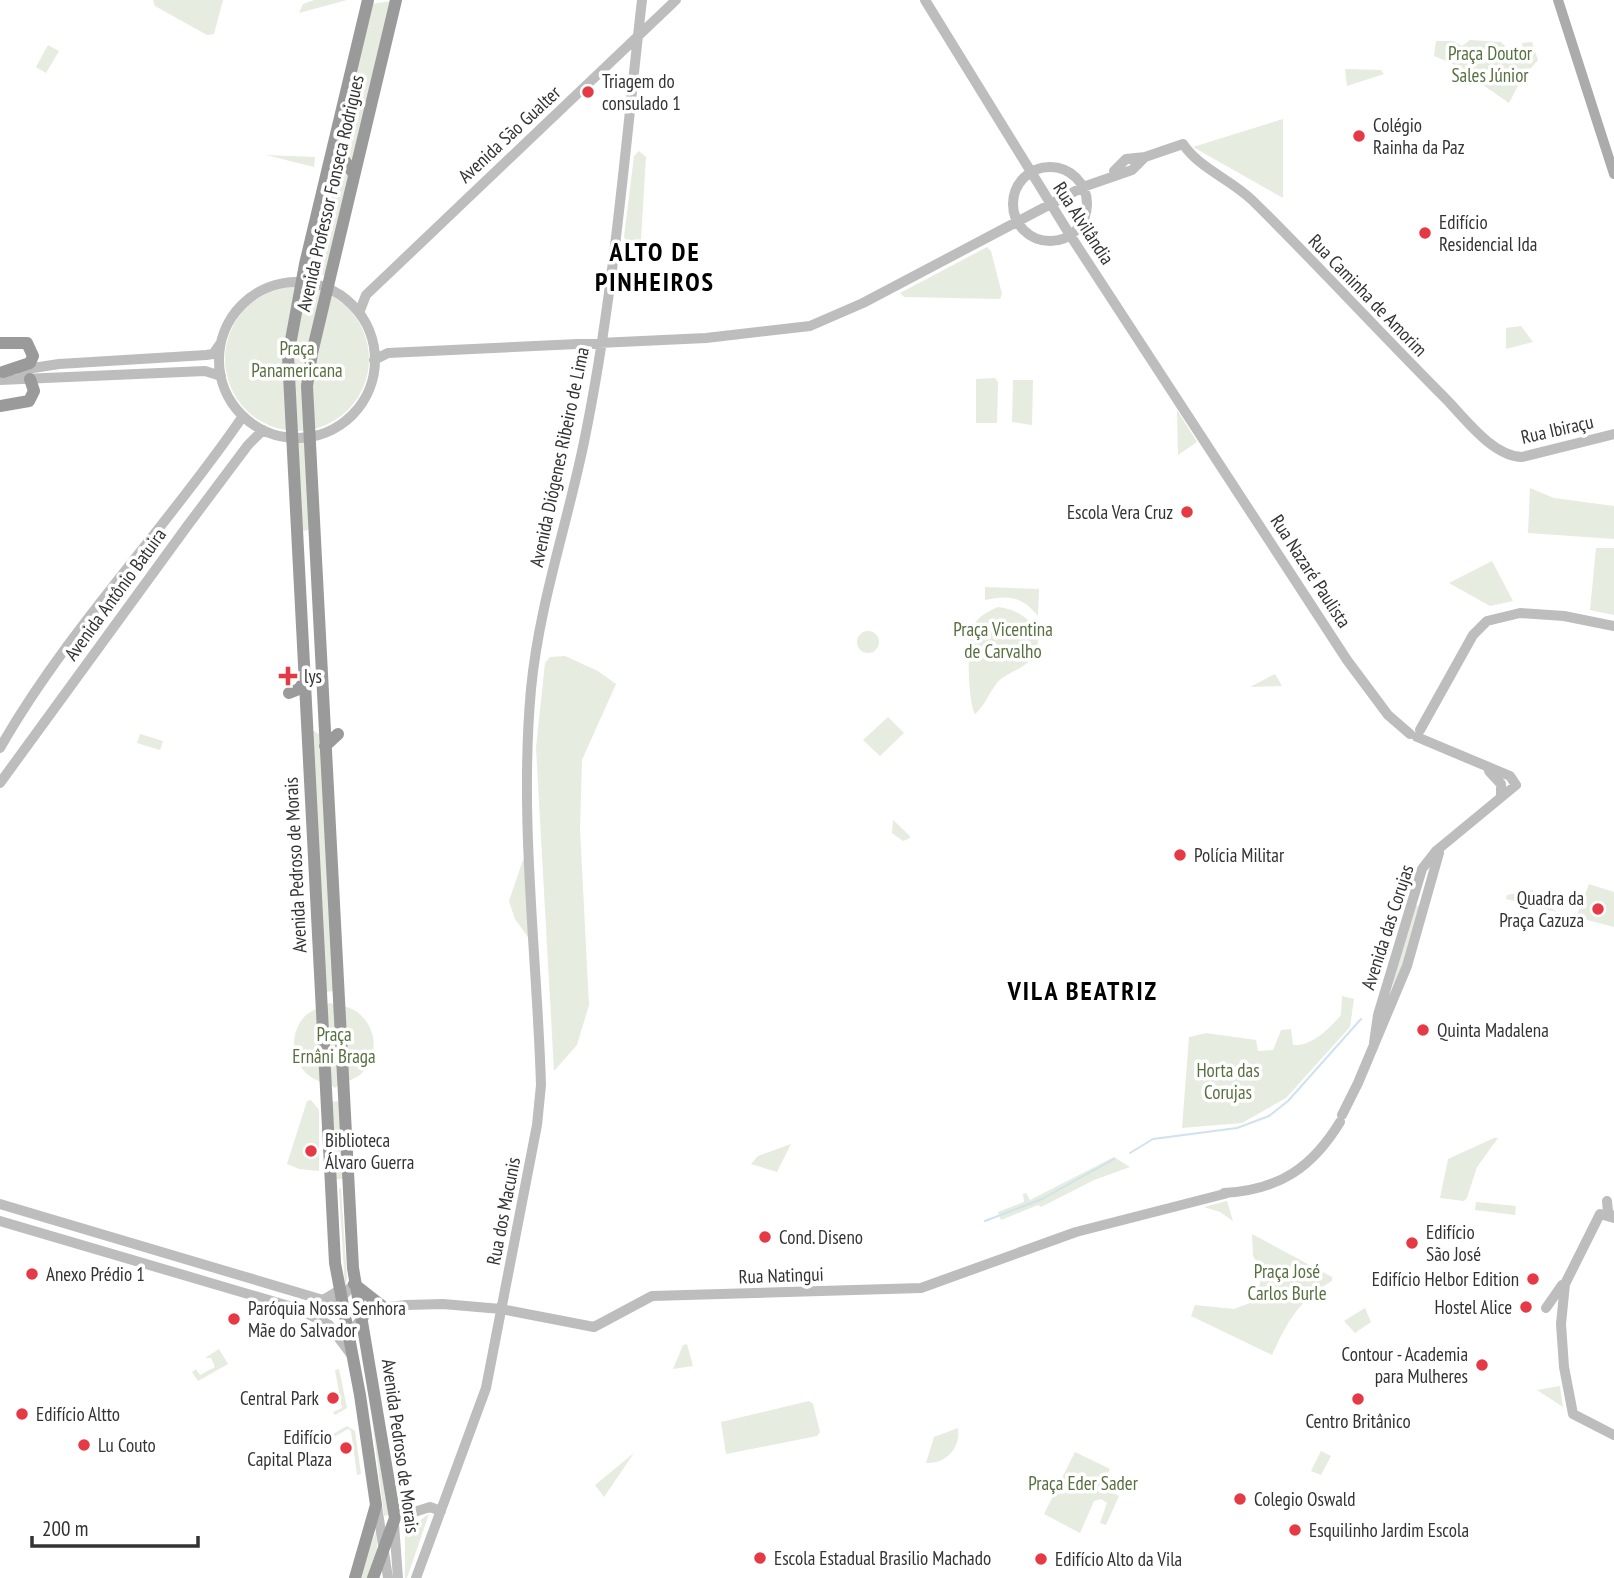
<svg xmlns="http://www.w3.org/2000/svg" width="1614" height="1578" font-family="'PT Sans Narrow',sans-serif">
  <style>
    .green { fill: #e6ecdf }
    .lines { fill: none; stroke-linecap: round; stroke-linejoin: round }
    .stream { stroke: #cfe2ee; stroke-width: 2 }
    .secondary { stroke: #bdbdbd; stroke-width: 10 }
    .primary { stroke: #ababab; stroke-width: 10 }
    .highway { stroke: #9a9a9a; stroke-width: 12 }
    .poi-dot { fill: #e63946; stroke: #fff; stroke-width: 2.5 }
    .labels { text-anchor: middle; stroke-width: 7; stroke-linejoin: round; paint-order: stroke }
    .park-label { font-size: 19px; fill: #56703f; stroke: #fff }
    .poi-label { font-size: 19px; fill: #333; stroke: #fff; text-anchor: start }
    .street-label { font-size: 19px; fill: #333; stroke: #fff }
    .district-label { font-size: 26px; font-weight: bold; letter-spacing: 2px; fill: #000; stroke: #fff }
  </style>
  <rect width="100%" height="100%" fill="#fff"/>
  <!-- green -->
  <path class="green" d="M153 0H223L214 34 207 35 155 6Z
    M314 0H347L299 13 303 4Z
    M392 1 353 165 333 160 371 4Z
    M1470 40 1501 42 1513 54 1523 49 1522 43 1532 42 1538 60 1522 78 1509 103 1451 63 1434 56 1436 41H1453L1462 46Z
    M48 45 59 51 46 73 36 67Z
    M1345 69 1381 70 1384 74 1347 86Z
    M1283 119V198L1193 147Z
    M639 151 646 157 641 240 631 246 624 237 634 156Z
    M266 155 315 157 314 167Z
    M338 165 352 173 328 276 309 273 333 167Z
    M987 247 991 251 1002 294 1000 299 904 297 900 293Z
    M225 359a72 72 0 1 1 144 0a72 72 0 1 1-144 0Z
    M1521 326 1533 342 1506 349V328Z
    M995 378 998 382 997 423H976V379Z
    M1013 380H1033L1032 425 1012 422Z
    M1177 410 1197 442 1178 455Z
    M306 441 310 529 304 531 299 527 294 443Z
    M1530 488 1554 498 1614 506V539L1528 533Z
    M1596 548H1614V615L1590 610Z
    M1492 561 1513 601 1490 606 1449 583Z
    M985 587 1039 589 1038 616C1022 596 1008 595 985 600Z
    M998 607C1025 609 1054 636 1028 662 1019 671 1005 673 997 683 989 693 984 707 975 714 968 702 966 640 973 627 978 616 987 612 998 607Z
    M857 642a11 11 0 1 1 22 0a11 11 0 1 1-22 0Z
    M565 656 598 671 616 684 582 760 580 829 589 1005 577 1045 554 1071 536 748 545 663 550 657Z
    M1275 674 1282 686 1250 687Z
    M888 717 904 733 880 756 863 740Z
    M312 730 322 736 336 991 323 992Z
    M140 734 163 741 160 750 137 743Z
    M893 820 909 835 910 838 903 841 892 833Z
    M523 860 526 861 530 940 515 919 509 901Z
    M1589 884 1614 892V927L1576 917Z
    M1533 890 1541 901 1557 912 1506 899 1507 895Z
    M1414 905 1421 906 1398 985 1389 999Z
    M1342 996 1354 999 1350 1027 1286 1098 1242 1123 1182 1128 1189 1037 1206 1033 1256 1040 1258 1051 1273 1050 1281 1030 1291 1029 1293 1045C1311 1047 1330 1028 1341 1015Z
    M330 1003C339 1006 349 1006 357 1012 376 1026 380 1054 363 1072 355 1081 342 1081 335 1088 330 1083 319 1083 311 1077 291 1063 288 1033 306 1015 314 1009 322 1007 330 1003Z
    M311 1100 319 1110V1171L299 1169 287 1164 307 1101Z
    M342 1101 346 1179H334L328 1102Z
    M1494 1138H1498L1477 1167 1467 1198 1464 1201 1440 1198 1448 1159Z
    M791 1144 777 1172 751 1164 758 1156Z
    M1114 1157 1130 1167 1094 1180 1041 1207 1038 1205 1001 1220 998 1212 1024 1202 1023 1194 1026 1193 1030 1200Z
    M341 1188 347 1278 345 1288 339 1189Z
    M1227 1201 1233 1221 1220 1212 1204 1207Z
    M1476 1202 1516 1206 1515 1215 1475 1210Z
    M1252 1234 1332 1277V1281C1299 1300 1287 1322 1272 1355L1191 1316 1195 1305 1234 1309 1255 1301 1263 1272 1253 1256Z
    M1365 1308 1371 1322 1355 1333 1344 1321Z
    M687 1344 693 1366 673 1369 683 1345Z
    M219 1349 228 1364 198 1381 192 1372 196 1369 200 1375 215 1367 211 1358H205Z
    M339 1369 347 1408 335 1415 333 1412 342 1408 335 1370Z
    M1560 1386 1563 1407 1537 1390Z
    M809 1401 813 1404 820 1432 817 1436 726 1454 721 1422Z
    M371 1411 389 1515 384 1516Z
    M347 1426 355 1431 361 1474 357 1475 351 1431 348 1429 334 1437 333 1434Z
    M958 1428C961 1448 946 1464 926 1463L934 1437Z
    M1321 1451 1331 1456 1321 1475 1311 1471Z
    M1075 1452 1110 1469 1104 1481 1106 1489 1119 1496 1106 1525 1100 1523 1107 1503 1101 1499 1094 1501 1080 1533 1044 1514Z
    M634 1453 604 1497 595 1485Z
    M429 1514 407 1578H405V1531Z
    M376 1531 378 1557 370 1578H359Z"/>
  <g class="lines">
    <!-- stream -->
    <path class="stream" d="M1130 1153 1153 1139 1237 1128 1269 1116 1288 1101 1361 1019
      M985 1221 1042 1199 1114 1159"/>
    <!-- secondary -->
    <path class="secondary" d="M925 0 1070 235 1347 660 1388 715 1410 734
      M1013 204a37 37 0 1 1 74 0a37 37 0 1 1-74 0Z
      M1114 171 1126 159 1145 157 1183 144C1199 168 1230 179 1252 200 1318 265 1381 334 1447 400 1466 420 1493 456 1522 457L1614 434
      M219 360a78 78 0 1 1 156 0a78 78 0 1 1-156 0Z
      M359 313 366 295 676 0
      M374 360 388 353 706 338 810 326 863 303 1083 187 1132 170 1145 157
      M20 370 59 364 206 355 213 354 220 344
      M0 380 205 371 221 376
      M1420 730 1473 635 1487 621 1520 613 1564 616 1614 626
      M0 748C68 629 166 529 243 416
      M1489 771 1501 784V795
      M0 783 188 525 248 445 263 430
      M1374 1043 1378 1015 1422 869 1436 851 1516 785 1510 776 1417 737
      M1342 1115 1358 1083 1407 966 1439 853
      M1224 1193C1279 1190 1312 1168 1340 1122
      M1607 1201 1608 1212 1614 1218
      M0 1204 323 1300 338 1291
      M1614 1218 1600 1214 1565 1284 1561 1324 1564 1367 1573 1414 1614 1435
      M0 1221 299 1309 329 1325 350 1353
      M1546 1308 1562 1285
      M307 1310 331 1308 354 1284
      M348 1333 372 1309 406 1305 443 1304 501 1309 594 1327 652 1296 921 1288 1076 1232 1228 1193
      M377 1506 388 1578
      M414 1512 430 1507 441 1511
      M394 1524 398 1578
      M416 1578 486 1388 537 1125 541 1085C537 954 519 820 531 689 539 605 567 525 584 442 614 297 625 147 642 0"/>
    <!-- primary -->
    <path class="primary" d="M1558 0 1614 174"/>
    <!-- highway -->
    <path class="highway" d="M329 165 344 160 354 174
      M0 343H27L33 356 30 363 3 372
      M0 406 29 401 34 391 30 379
      M289 693 299 689 304 682
      M325 746 338 734
      M354 1284 382 1306
      M355 1578 376 1505 360 1395 335 1263 288 356 305 264 368 0
      M373 1578 395 1518 353 1268 307 386 312 353 396 0"/>
  </g>
  <!-- markers -->
  <g class="poi-dot">
    <circle cx="588" cy="92" r="7"/>
    <circle cx="1359" cy="136" r="7"/>
    <circle cx="1425" cy="233" r="7"/>
    <circle cx="1187" cy="512" r="7"/>
    <path d="M284.5 665.5h7v7h7v7h-7v7h-7v-7h-7v-7h7z"/>
    <circle cx="1180" cy="855" r="7"/>
    <circle cx="1598" cy="909" r="7"/>
    <circle cx="1423" cy="1030" r="7"/>
    <circle cx="311" cy="1151" r="7"/>
    <circle cx="765" cy="1237" r="7"/>
    <circle cx="1412" cy="1243" r="7"/>
    <circle cx="32" cy="1274" r="7"/>
    <circle cx="1533" cy="1279" r="7"/>
    <circle cx="1526" cy="1307" r="7"/>
    <circle cx="234" cy="1319" r="7"/>
    <circle cx="1482" cy="1365" r="7"/>
    <circle cx="333" cy="1398" r="7"/>
    <circle cx="1358" cy="1399" r="7"/>
    <circle cx="22" cy="1414" r="7"/>
    <circle cx="84" cy="1445" r="7"/>
    <circle cx="346" cy="1448" r="7"/>
    <circle cx="1240" cy="1499" r="7"/>
    <circle cx="1295" cy="1530" r="7"/>
    <circle cx="760" cy="1558" r="7"/>
    <circle cx="1041" cy="1559" r="7"/>
  </g>
  <g class="labels">
    <!-- park labels -->
    <g class="park-label">
      <text x="1490" y="60">Praça Doutor<tspan x="1490" dy="22">Sales Júnior</tspan></text>
      <text x="297" y="355">Praça<tspan x="297" dy="22">Panamericana</tspan></text>
      <text x="1003" y="636">Praça Vicentina<tspan x="1003" dy="22">de Carvalho</tspan></text>
      <text x="334" y="1041">Praça<tspan x="334" dy="22">Ernâni Braga</tspan></text>
      <text x="1228" y="1077">Horta das<tspan x="1228" dy="22">Corujas</tspan></text>
      <text x="1287" y="1278">Praça José<tspan x="1287" dy="22">Carlos Burle</tspan></text>
      <text x="1083" y="1490">Praça Eder Sader</text>
    </g>
    <!-- poi labels -->
    <g class="poi-label">
      <text x="602" y="88">Triagem do<tspan x="602" dy="22">consulado 1</tspan></text>
      <text x="1373" y="132">Colégio<tspan x="1373" dy="22">Rainha da Paz</tspan></text>
      <text x="1439" y="229">Edifício<tspan x="1439" dy="22">Residencial Ida</tspan></text>
      <text x="1173" y="519" text-anchor="end">Escola Vera Cruz</text>
      <text x="304" y="683">lys</text>
      <text x="1194" y="862">Polícia Militar</text>
      <text x="1584" y="905" text-anchor="end">Quadra da<tspan x="1584" dy="22">Praça Cazuza</tspan></text>
      <text x="1437" y="1037">Quinta Madalena</text>
      <text x="325" y="1147">Biblioteca<tspan x="325" dy="22">Álvaro Guerra</tspan></text>
      <text x="1426" y="1239">Edifício<tspan x="1426" dy="22">São José</tspan></text>
      <text x="779" y="1244">Cond. Diseno</text>
      <text x="46" y="1281">Anexo Prédio 1</text>
      <text x="1519" y="1286" text-anchor="end">Edifício Helbor Edition</text>
      <text x="1512" y="1314" text-anchor="end">Hostel Alice</text>
      <text x="248" y="1315">Paróquia Nossa Senhora<tspan x="248" dy="22">Mãe do Salvador</tspan></text>
      <text x="1468" y="1361" text-anchor="end">Contour - Academia<tspan x="1468" dy="22">para Mulheres</tspan></text>
      <text x="319" y="1405" text-anchor="end">Central Park</text>
      <text x="36" y="1421">Edifício Altto</text>
      <text x="1358" y="1428" text-anchor="middle">Centro Britânico</text>
      <text x="332" y="1444" text-anchor="end">Edifício<tspan x="332" dy="22">Capital Plaza</tspan></text>
      <text x="98" y="1452">Lu Couto</text>
      <text x="1254" y="1506">Colegio Oswald</text>
      <text x="1309" y="1537">Esquilinho Jardim Escola</text>
      <text x="774" y="1565">Escola Estadual Brasilio Machado</text>
      <text x="1055" y="1566">Edifício Alto da Vila</text>
    </g>
    <!-- street labels -->
    <g class="street-label">
      <text transform="translate(509 134) rotate(-43)" y="7">Avenida São Gualter</text>
      <text transform="translate(330 193) rotate(-77)" y="7">Avenida Professor Fonseca Rodrigues</text>
      <text transform="translate(1084 223) rotate(57)" y="7">Rua Alvilândia</text>
      <text transform="translate(1368 295) rotate(46)" y="7">Rua Caminha de Amorim</text>
      <text transform="translate(1557 429) rotate(-13)" y="7">Rua Ibiraçu</text>
      <text transform="translate(559 457) rotate(-78)" y="7">Avenida Diógenes Ribeiro de Lima</text>
      <text transform="translate(1311 571) rotate(57)" y="7">Rua Nazaré Paulista</text>
      <text transform="translate(115 594) rotate(-54)" y="7">Avenida Antônio Batuira</text>
      <text transform="translate(295 865) rotate(-93)" y="7">Avenida Pedroso de Morais</text>
      <text transform="translate(1387 927) rotate(-72)" y="7">Avenida das Corujas</text>
      <text transform="translate(503 1211) rotate(-79)" y="7">Rua dos Macunis</text>
      <text transform="translate(781 1275) rotate(-2)" y="7">Rua Natingui</text>
      <text transform="translate(401 1446) rotate(82)" y="7">Avenida Pedroso de Morais</text>
    </g>
    <!-- district labels -->
    <g class="district-label">
      <text x="655" y="261">ALTO DE<tspan x="655" dy="30">PINHEIROS</tspan></text>
      <text x="1083" y="1000">VILA BEATRIZ</text>
    </g>
  </g>
  <!-- scale -->
  <path d="M32 1536v10h166v-10" fill="none" stroke="#333333" stroke-width="3.5"/>
  <text x="42" y="1536" font-size="21" fill="#333333" stroke="#ffffff" stroke-width="5" paint-order="stroke">200 m</text>
</svg>
